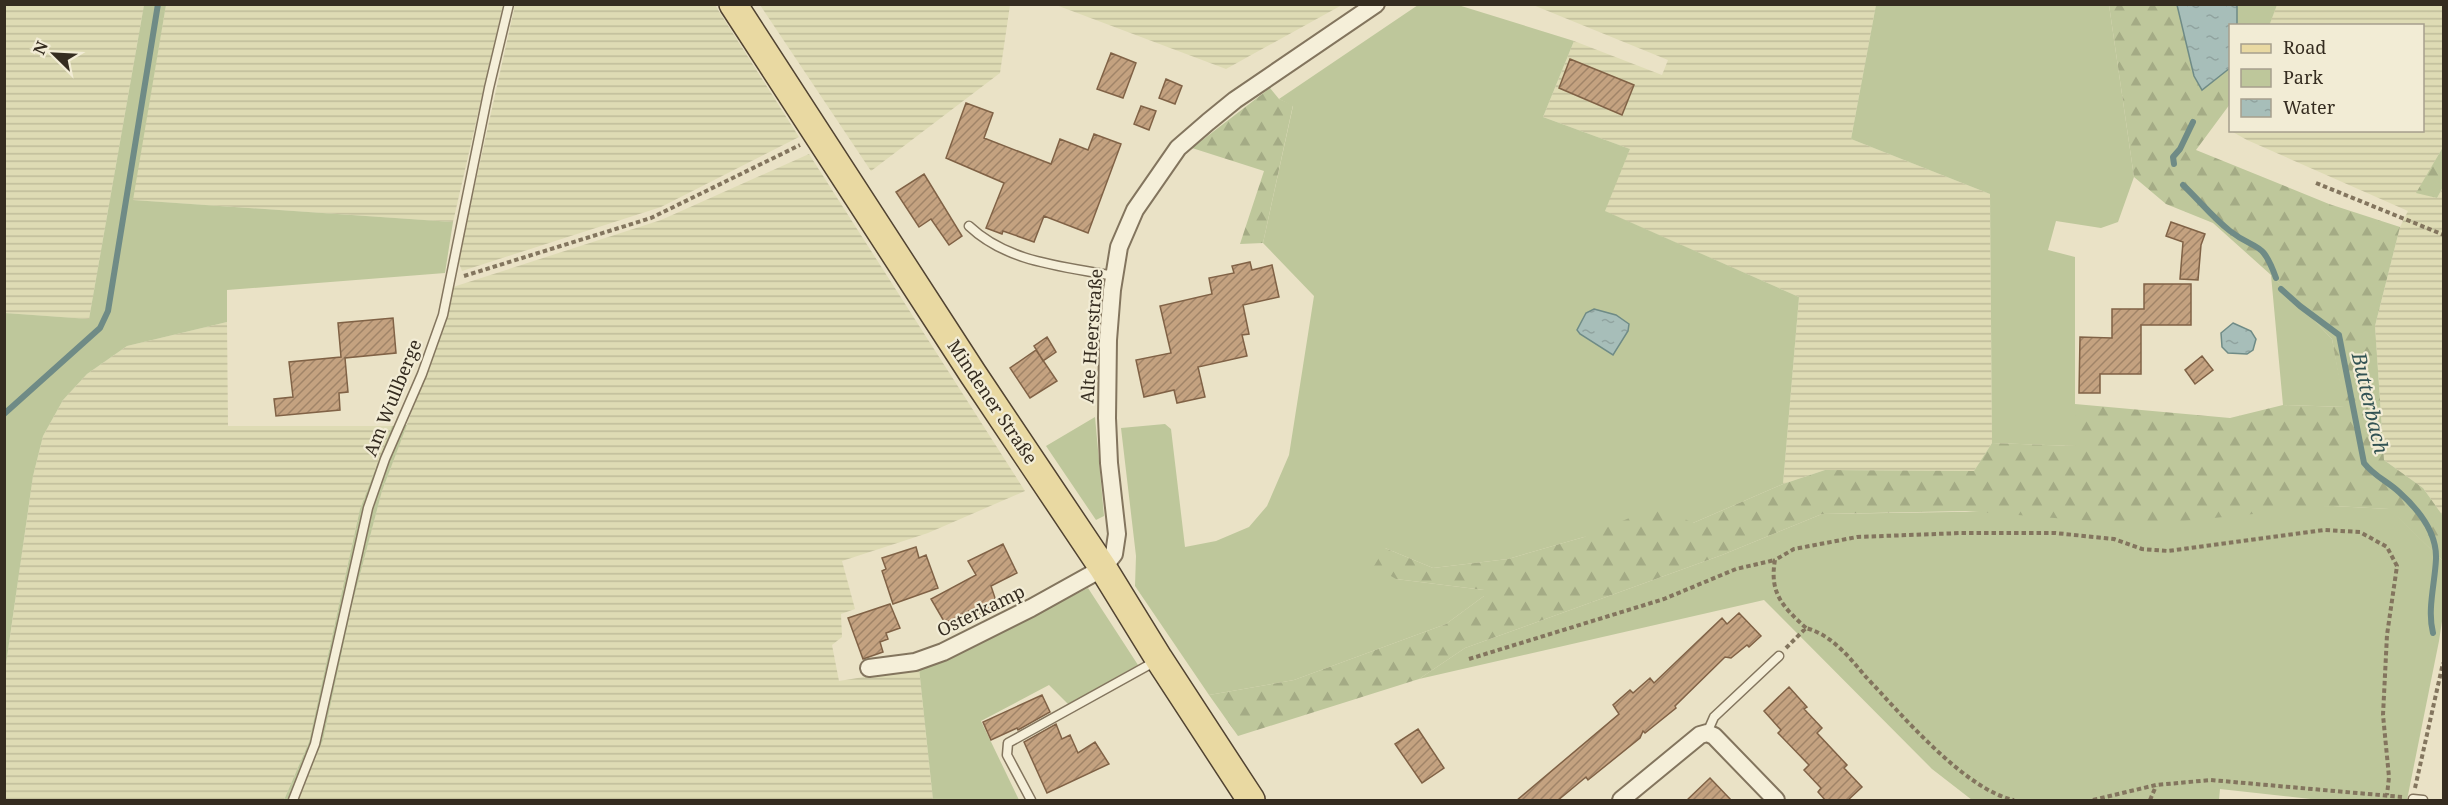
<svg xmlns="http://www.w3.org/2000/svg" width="2448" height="805" font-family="'Noto Serif',serif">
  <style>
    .farmland { fill: url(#farmland-rules) }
    .green { fill: #bec79b }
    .forest { fill: url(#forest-firs) }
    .water { fill: url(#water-ripples); stroke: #6f8b86; stroke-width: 1.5 }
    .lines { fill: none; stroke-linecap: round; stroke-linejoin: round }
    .stream { stroke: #6f8b86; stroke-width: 6 }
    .building { fill: url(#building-hatch); stroke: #806246; stroke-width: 1.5 }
    .service-casing { stroke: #83755e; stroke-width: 11 }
    .minor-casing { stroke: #83755e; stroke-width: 20 }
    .primary-casing { stroke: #514331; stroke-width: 30 }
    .path { stroke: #83755e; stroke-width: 4; stroke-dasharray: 4.5 3; stroke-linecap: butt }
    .service { stroke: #f5efd9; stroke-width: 8 }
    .minor { stroke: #f5efd9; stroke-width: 16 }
    .primary { stroke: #e9d9a2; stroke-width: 27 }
    .labels { text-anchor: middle; stroke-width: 4.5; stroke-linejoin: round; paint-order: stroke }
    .street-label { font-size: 18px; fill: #352c20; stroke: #f2ecd5 }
    .water-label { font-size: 20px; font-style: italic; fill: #315253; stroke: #f2ecd5 }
  </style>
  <defs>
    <pattern id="farmland-rules" width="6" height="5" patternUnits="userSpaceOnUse" patternTransform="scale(1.5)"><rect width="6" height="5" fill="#dedbb4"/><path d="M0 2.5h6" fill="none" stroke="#bfbc9a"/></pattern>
    <pattern id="forest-firs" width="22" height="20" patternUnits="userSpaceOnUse" patternTransform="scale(1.5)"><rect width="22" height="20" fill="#bec79b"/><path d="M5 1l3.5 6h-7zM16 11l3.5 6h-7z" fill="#a4ab85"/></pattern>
    <pattern id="water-ripples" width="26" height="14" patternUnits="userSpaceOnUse" patternTransform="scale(1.5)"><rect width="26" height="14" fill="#a7beb9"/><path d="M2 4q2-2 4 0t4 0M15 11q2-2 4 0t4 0" fill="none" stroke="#90a39f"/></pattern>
    <pattern id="building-hatch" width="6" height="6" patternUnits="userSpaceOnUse" patternTransform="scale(1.5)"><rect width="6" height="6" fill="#c4a280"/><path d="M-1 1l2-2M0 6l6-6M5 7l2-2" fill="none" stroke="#a08468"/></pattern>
  </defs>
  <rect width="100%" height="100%" fill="#eae2c6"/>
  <!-- farmland -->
  <path class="farmland" d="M4 5H144L89 319 5 313Z
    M166 5H503L453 222 132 200Z
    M515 5H715L799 137 661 207 462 271 458 261Z
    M760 5H1010L1000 73 871 171Z
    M1056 5H1342L1226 69Z
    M1533 5H1876L1851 139 1990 194 1992 443 1974 471 1825 470 1783 484 1799 297 1604 211 1630 149 1543 117 1574 41 1662 75 1668 60Z
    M2277 5H2443V147L2417 192 2437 198 2443 187V516L2423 488 2384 460 2375 326 2400 227 2408 211 2247 140 2231 131 2422 130V26L2269 25Z
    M809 154 1025 491 928 533 842 561 855 609 841 614 842 637 832 645 839 681 919 668 933 800H297L323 740 352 605 382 491 441 333 453 287 661 220Z
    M227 322 228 426H392L360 509 309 742 284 800H5V671L33 476 43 436 63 400 87 374 127 346Z"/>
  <!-- green -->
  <path class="green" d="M144 5H166L133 200 453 222 445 273 227 290V322L127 346 87 374 63 400 43 436 33 476 5 671V313L89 319Z
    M1418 5H1458L1574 41 1543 117 1630 149 1605 211 1799 297 1783 484 1693 523 1584 537 1508 559 1433 568 1385 548 1396 579 1484 590V596L1446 624 1294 680 1209 695 1135 586 1136 556 1121 428 1165 424 1171 429 1185 547 1216 541 1249 527 1267 506 1289 455 1314 296 1263 243 1293 106 1279 99Z
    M1876 5H2109L2134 177 2118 222 2101 228 2056 221 2048 250 2075 257V446L1992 443 1990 194 1851 139Z
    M2237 5H2277L2269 26 2237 25Z
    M2271 275 2332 339 2345 407 2283 405Z
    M1095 417 1104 516 1096 520 1046 446Z
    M407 425 382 491 352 605 323 740 297 800H284L309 742 360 509 392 426Z
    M2333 506 2390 509 2443 561 2444 608 2439 641 2407 800H2320L2220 789 2219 800H1972L1932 769 1764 600 1419 679 1465 648 1722 555 1822 514Z
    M1088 588 1138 665 1068 704 1049 685 981 721 1019 800H933L919 668 960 653Z"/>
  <!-- forest -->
  <path class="forest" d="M2109 5H2177L2194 76 2202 90 2230 68V104L2196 150 2329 204 2400 227 2375 326 2384 460 2423 488 2443 516V561L2389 509 2333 506 2144 525 1966 511 1822 514 1722 555 1465 648 1419 679 1238 736 1209 695 1294 680 1446 624 1484 596V590L1396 579 1374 566 1385 548 1433 568 1508 559 1584 537 1658 506 1693 523 1783 484 1825 470 1974 471 1992 443 2075 446V404L2230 418 2283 405 2344 407 2332 339 2271 275 2213 223 2166 204 2134 177Z
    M1270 88 1279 99 1293 105 1263 243 1240 244 1264 171 1192 148Z
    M2443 147V187L2437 198 2416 193Z"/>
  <!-- water -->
  <path class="water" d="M2177 5H2237V25L2230 26V68L2202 90 2194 76Z
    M1594 309 1616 315 1629 324 1628 331 1613 355 1580 334 1577 330 1586 313Z
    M2233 323 2251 331 2256 339 2253 350 2247 354 2228 353 2222 347 2221 333Z"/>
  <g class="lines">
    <!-- stream -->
    <path class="stream" d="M2174 164 2173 157 2180 149 2193 122
      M2183 185C2199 200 2212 217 2230 231 2257 252 2262 239 2276 278
      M2281 289 2300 306 2339 335 2364 463C2374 476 2387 481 2399 492 2418 509 2437 533 2436 559 2435 583 2427 610 2433 633
      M4 414 100 328 108 311 158 4"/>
  </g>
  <!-- building -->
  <path class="building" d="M1111 53 1136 63 1123 98 1097 89Z
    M1570 59 1634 85 1622 115 1559 88Z
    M1166 79 1182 86 1175 104 1159 98Z
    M966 103 993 113 984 138 1051 164 1060 139 1088 150 1094 134 1121 144 1088 233 1044 216 1034 242 1003 231 1002 234 986 228 1004 183 946 158Z
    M1141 106 1156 111 1149 130 1134 124Z
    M924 174 962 236 949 245 931 219 919 227 896 192Z
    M2171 222 2205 234 2201 245 2198 280 2180 279 2183 242 2166 236Z
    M1250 262 1252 270 1272 265 1279 297 1243 305 1249 334 1242 335 1247 356 1198 367 1205 397 1177 403 1174 390 1144 397 1136 360 1171 353 1160 306 1212 294 1209 278 1234 273 1232 266Z
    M2144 284H2191V325H2141V374H2100V393H2079L2080 337 2112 338V309H2144Z
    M393 318 396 353 345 358 348 392 339 393 340 410 276 416 274 399 293 397 289 362 341 357 338 323Z
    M1047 337 1056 352 1043 361 1034 346Z
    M1036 350 1057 381 1030 398 1010 368Z
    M2202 356 2213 370 2195 384 2185 370Z
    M1003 544 1017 573 991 586 998 607 981 615 977 607 945 623 931 599 976 575 968 561Z
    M916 547 919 558 926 555 938 588 893 604 882 571 886 569 882 558Z
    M890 604 900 628 886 633 888 639 880 642 883 652 863 659 848 618Z
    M1739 613 1761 636 1749 647 1747 645 1731 658 1725 657 1675 706 1676 708 1645 733 1643 731 1640 738 1588 780 1586 777 1557 801H1516L1619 714 1613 705 1630 690 1633 693 1650 678 1654 683 1722 618 1727 624Z
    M1789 687 1807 707 1804 709 1822 728 1817 733 1847 765 1844 768 1862 787 1847 801H1826L1818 792 1821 788 1804 770 1809 765 1778 733 1781 730 1764 711Z
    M1042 695 1050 712 1018 730 1017 728 991 740 983 722Z
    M1056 724 1062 739 1070 735 1078 753 1095 742 1109 764 1047 793 1024 742Z
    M1418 729 1444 768 1422 783 1395 744Z
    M1710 778 1732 801H1686Z"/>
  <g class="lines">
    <defs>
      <path id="service" d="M969 226C1008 263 1063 266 1114 276
        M1707 733 1714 717 1779 656
        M2413 799 2423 800
        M293 800 315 744 368 508 385 459 422 374 443 315 489 88 509 4
        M1031 800 1007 755 1008 743 1156 661"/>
      <path id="minor" d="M869 668 915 662 943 652 1031 608 1103 568 1114 554 1117 534 1109 463 1107 418 1108 340 1112 290 1119 247 1135 210 1178 148 1208 122 1235 100 1376 4
        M1621 800 1700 735 1707 733 1714 736 1776 800"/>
      <path id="primary" d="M733 4 973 374 1103 568 1159 659 1251 800"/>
    </defs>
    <!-- service casing -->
    <use href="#service" class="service-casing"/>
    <!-- minor casing -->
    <use href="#minor" class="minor-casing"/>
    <!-- primary casing -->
    <use href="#primary" class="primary-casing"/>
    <!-- path -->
    <path class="path" d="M2316 183 2444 235
      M464 276 651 218 800 145
      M1806 628C1783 607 1769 593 1775 560L1794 549 1857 537 1961 533H2055L2114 539 2142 549 2168 551 2324 530 2360 532 2387 547 2397 566 2387 635 2383 715 2389 777 2387 795
      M1786 648 1806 628C1832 635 1849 657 1866 677 1901 714 1965 790 2014 800
      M1469 659 1664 599 1736 569 1775 560
      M2415 788 2443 663
      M2093 800 2156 785 2211 780 2402 797
      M2150 800 2156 786"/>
    <!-- service -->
    <use href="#service" class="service"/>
    <!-- minor -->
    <use href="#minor" class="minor"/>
    <!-- primary -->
    <use href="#primary" class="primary"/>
  </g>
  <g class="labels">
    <!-- street labels -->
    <g class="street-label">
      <text transform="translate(1092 336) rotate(-86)" y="6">Alte Heerstraße</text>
      <text transform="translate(393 398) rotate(-68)" y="6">Am Wullberge</text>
      <text transform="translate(992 402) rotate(56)" y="6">Mindener Straße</text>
      <text transform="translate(981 611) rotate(-26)" y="6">Osterkamp</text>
    </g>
    <!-- water labels -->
    <g class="water-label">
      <text transform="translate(2370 403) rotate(77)" y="7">Butterbach</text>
    </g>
  </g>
  <!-- border -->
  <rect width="2448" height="805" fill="none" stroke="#352c20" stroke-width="12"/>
  <!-- legend -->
  <rect x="2229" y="24" width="195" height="108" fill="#f2ecd5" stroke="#a69f8d" stroke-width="1.5"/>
  <rect x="2241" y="44" width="30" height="9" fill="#e9d9a2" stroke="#a69f8d" stroke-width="1.5"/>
  <text x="2283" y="54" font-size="18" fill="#352c20">Road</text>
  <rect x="2241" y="69" width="30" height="18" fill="#bec79b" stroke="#a69f8d" stroke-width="1.5"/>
  <text x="2283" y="84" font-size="18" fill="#352c20">Park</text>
  <rect x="2241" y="99" width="30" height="18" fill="url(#water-ripples)" stroke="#a69f8d" stroke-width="1.5"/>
  <text x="2283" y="114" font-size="18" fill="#352c20">Water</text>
  <!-- north arrow -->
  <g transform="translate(54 54) rotate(294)" stroke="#f2ecd5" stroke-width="4.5" paint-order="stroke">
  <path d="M0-4.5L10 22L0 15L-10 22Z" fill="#352c20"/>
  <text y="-9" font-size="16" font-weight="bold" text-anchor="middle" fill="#352c20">N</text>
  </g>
</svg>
